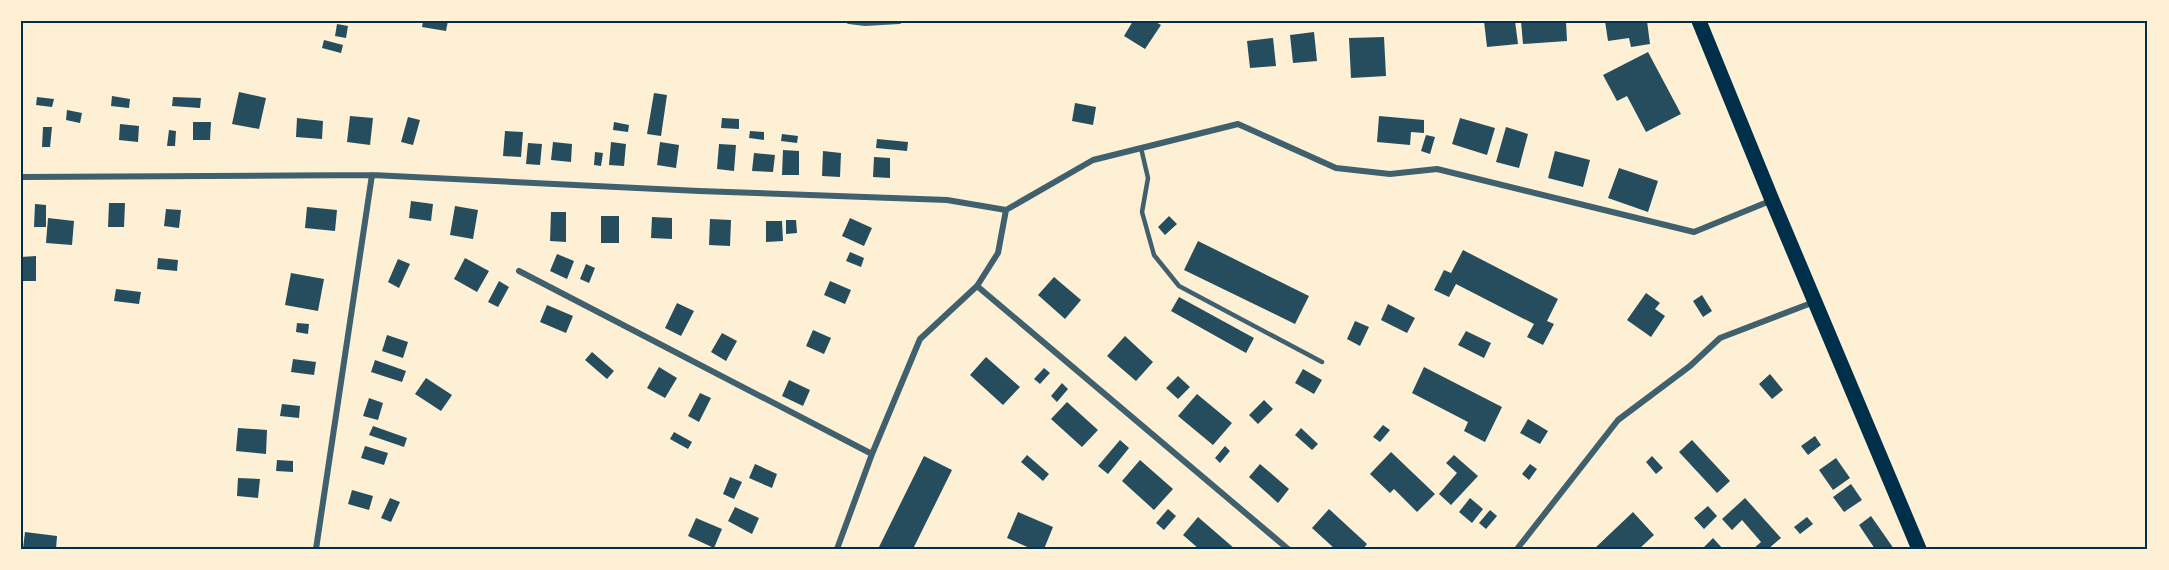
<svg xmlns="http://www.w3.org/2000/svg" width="2169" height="570" font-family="'Noto Sans',sans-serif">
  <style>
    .building { fill: #264d5e }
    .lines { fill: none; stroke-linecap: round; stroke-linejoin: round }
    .service { stroke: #3f606c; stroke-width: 4.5 }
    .minor { stroke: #3f606c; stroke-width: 6 }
    .primary { stroke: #003049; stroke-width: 15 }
    .neatline { fill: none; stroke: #003049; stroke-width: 2 }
  </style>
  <rect width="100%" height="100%" fill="#fdf0d5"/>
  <!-- building -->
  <path class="building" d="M423 21H448L446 31 422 27Z
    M1133 21H1154L1161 25 1145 49 1124 36Z
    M1484 21H1515L1518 44 1487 47Z
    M1521 21H1566L1567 41 1523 44Z
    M1605 21H1647L1650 44 1631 47 1629 38 1608 41Z
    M337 24 348 26 346 38 335 36Z
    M1314 32 1317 61 1293 63 1290 35Z
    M1384 37 1386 76 1351 78 1349 38Z
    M1273 38 1276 66 1250 68 1247 41Z
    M324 40 343 45 341 53 322 48Z
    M1648 52 1681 114 1646 132 1627 96 1617 101 1603 75Z
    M239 92 266 98 259 129 232 124Z
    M654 93 667 95 661 136 647 134Z
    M112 96 130 99 129 108 111 106Z
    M37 97 54 99 52 107 36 105Z
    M173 97 201 98 200 108 172 106Z
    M1075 103 1096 107 1093 125 1072 121Z
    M67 110 82 113 80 123 66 120Z
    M350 116 373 118 370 145 347 142Z
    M1379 116 1424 120V133L1411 132 1410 145 1377 142Z
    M408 117 420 120 413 145 401 142Z
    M297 118 323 121 322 139 296 137Z
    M722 118 739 119V129L721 128Z
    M1460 118 1495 128 1487 155 1452 144Z
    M193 122H211L210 140H193Z
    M614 122 629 125 628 132 613 130Z
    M120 124 139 126 138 142 119 140Z
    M43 127H52L50 147H42Z
    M1506 127 1528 134 1519 168 1496 162Z
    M169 130 176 131 175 146H167Z
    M505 131 523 132 521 157 503 156Z
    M750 131 764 132V140L749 138Z
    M782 134 798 136 797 143 781 141Z
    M1426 135 1435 137 1430 154 1421 151Z
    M877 139 908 142 907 151 876 148Z
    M553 142 572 144 571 162 551 160Z
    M611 142 626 144 624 166 609 165Z
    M660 142 679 145 676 168 657 165Z
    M528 143 542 144 540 165 526 164Z
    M719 144 736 145 734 171 717 169Z
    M783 150 799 151V175H782Z
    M823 151 841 153 840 177 822 176Z
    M1555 151 1590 160 1583 187 1548 178Z
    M595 152 603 153 601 166 594 165Z
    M754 153 775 155 773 172 752 171Z
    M874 157 890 158V178L873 177Z
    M1619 168 1658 181 1648 212 1608 198Z
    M411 201 433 204 431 221 409 218Z
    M109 203H125L124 227H108Z
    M35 204 46 205V227H34Z
    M455 206 478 210 473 239 450 235Z
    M307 207 337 210 335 231 305 228Z
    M166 209 181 210 179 228 164 226Z
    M551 212H566V242L550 241Z
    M601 216H619V243H601Z
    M1169 216 1177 224 1165 235 1158 227Z
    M652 217 672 218V239L651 238Z
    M48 218 74 221 72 245 46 243Z
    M850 218 872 228 864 246 842 236Z
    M710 219 731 220 730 246 709 245Z
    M786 220H796L797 233 786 234Z
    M766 221H782L783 241 766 242Z
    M1198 241 1309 296 1295 324 1184 270Z
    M1463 250 1558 299 1547 321 1554 324 1543 345 1527 337 1534 324 1456 284 1449 297 1434 290 1444 270 1451 273Z
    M850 252 864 258 861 267 846 261Z
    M557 254 574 261 567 279 550 271Z
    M36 256V281H21V257Z
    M158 258 178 260 177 271 157 269Z
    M465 258 489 271 477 292 454 279Z
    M398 259 410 264 399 288 388 282Z
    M586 264 595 268 589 283 580 279Z
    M291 273 324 279 318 311 285 305Z
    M1054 277 1081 300 1065 319 1038 295Z
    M499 281 509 287 498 307 488 302Z
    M830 281 851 290 845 304 824 295Z
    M116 289 141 292 139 304 114 301Z
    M1646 293 1660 303 1655 309 1665 316 1651 337 1627 320Z
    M1702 295 1712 311 1703 317 1693 301Z
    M1179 297 1254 338 1246 353 1171 311Z
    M677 303 694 311 681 336 665 328Z
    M1388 304 1415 318 1407 333 1381 320Z
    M547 305 573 316 566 333 540 322Z
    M1355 321 1369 327 1360 346 1347 339Z
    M297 323 309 324 308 334 296 332Z
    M813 330 831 338 824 354 806 346Z
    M1466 331 1491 343 1484 358 1458 345Z
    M722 333 737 341 726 361 711 352Z
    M387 335 408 342 403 358 382 351Z
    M1125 336 1153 362 1136 381 1107 356Z
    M592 352 614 371 607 379 585 360Z
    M986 357 1020 387 1003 405 970 375Z
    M293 359 316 362 314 375 291 372Z
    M375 360 406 371 402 382 371 372Z
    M659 367 677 378 665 398 647 388Z
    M1424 367 1502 407 1485 442 1464 431 1468 422 1412 393Z
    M1044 368 1050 373 1040 384 1034 379Z
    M1303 369 1322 380 1314 394 1295 383Z
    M1770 374 1783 390 1772 399 1759 384Z
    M1178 376 1190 387 1178 399 1166 388Z
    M426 378 452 395 441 411 415 394Z
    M789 380 810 390 803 406 782 396Z
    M1062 383 1068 389 1057 402 1051 396Z
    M700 393 711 398 699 422 688 416Z
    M1197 394 1232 423 1213 445 1178 416Z
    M369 398 383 403 378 420 363 416Z
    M1264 400 1273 409 1258 424 1249 415Z
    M1067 402 1098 430 1082 447 1051 419Z
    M282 404 300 406 299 418 280 416Z
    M1528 419 1548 431 1540 444 1520 433Z
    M1383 425 1390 430 1380 442 1373 437Z
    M373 426 407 438 404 447 369 435Z
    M238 428 267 430 266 454 236 451Z
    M1301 428 1318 444 1312 450 1295 435Z
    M674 432 692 442 688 449 670 439Z
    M1815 436 1821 445 1808 455 1801 446Z
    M1120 440 1129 448 1108 474 1098 466Z
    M1692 440 1730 481 1717 493 1679 452Z
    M365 446 388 453 384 465 361 458Z
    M1225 446 1230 451 1220 463 1215 458Z
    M1391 452 1435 494 1417 512 1394 489 1390 493 1370 474Z
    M1027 455 1049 474 1043 481 1021 462Z
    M1454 455 1478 476 1451 505 1439 494 1457 473 1446 463Z
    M924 456 952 470 913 549H878Z
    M1652 456 1663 468 1656 474 1646 462Z
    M1836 458 1850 478 1833 490 1819 470Z
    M277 460 293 461V472L276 471Z
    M1140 460 1173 489 1154 510 1122 481Z
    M755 464 777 474 772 488 749 478Z
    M1260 464 1289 489 1278 503 1249 477Z
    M1530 464 1537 469 1529 480 1522 474Z
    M730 477 742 482 734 499 723 494Z
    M238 478 260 479 258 498 237 496Z
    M1851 484 1862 500 1844 512 1833 497Z
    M352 490 373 496 369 510 348 504Z
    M390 498 400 502 391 522 381 518Z
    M1470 498 1483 509 1472 523 1459 512Z
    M1745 498 1781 538 1768 549H1753L1761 542 1742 520 1732 530 1722 519Z
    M1708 506 1717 516 1704 529 1694 518Z
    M735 507 759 518 752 534 728 521Z
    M1168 509 1176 516 1164 530 1156 523Z
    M1329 509 1367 544 1363 549H1335L1312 528Z
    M1490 510 1497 516 1486 529 1479 523Z
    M1018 512 1053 527 1044 549H1032L1007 538Z
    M1633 512 1654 535 1639 549H1594Z
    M1871 516 1878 526 1894 549H1875L1859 525Z
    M1198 517 1235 549H1199L1183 535Z
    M1807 517 1813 524 1800 534 1794 527Z
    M696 518 722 529 714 548 688 536Z
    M25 532 57 536 56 549H23Z
    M1713 538 1723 549 1703 548Z"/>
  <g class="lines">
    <!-- service -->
    <path class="service" d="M1141 148 1148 178 1142 212 1154 255 1179 286 1322 362"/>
    <!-- minor -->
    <path class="minor" d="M849 21 865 23 899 21
      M21 177 372 175 699 191 947 200 1006 210
      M1006 210 1093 160 1238 124 1336 168 1390 174 1437 169 1694 232 1770 201
      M519 271 872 454
      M977 286 1288 549
      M316 549 372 175
      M837 549 872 454 920 339 977 286 998 253 1006 210
      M1517 549 1618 420 1690 366 1720 338 1814 302"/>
    <!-- primary -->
    <path class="primary" d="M1699 21 1772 200 1919 549"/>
  </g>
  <!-- border -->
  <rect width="2169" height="570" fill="none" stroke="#fdf0d5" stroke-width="45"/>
  <rect x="22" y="22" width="2124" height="526" class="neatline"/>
</svg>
